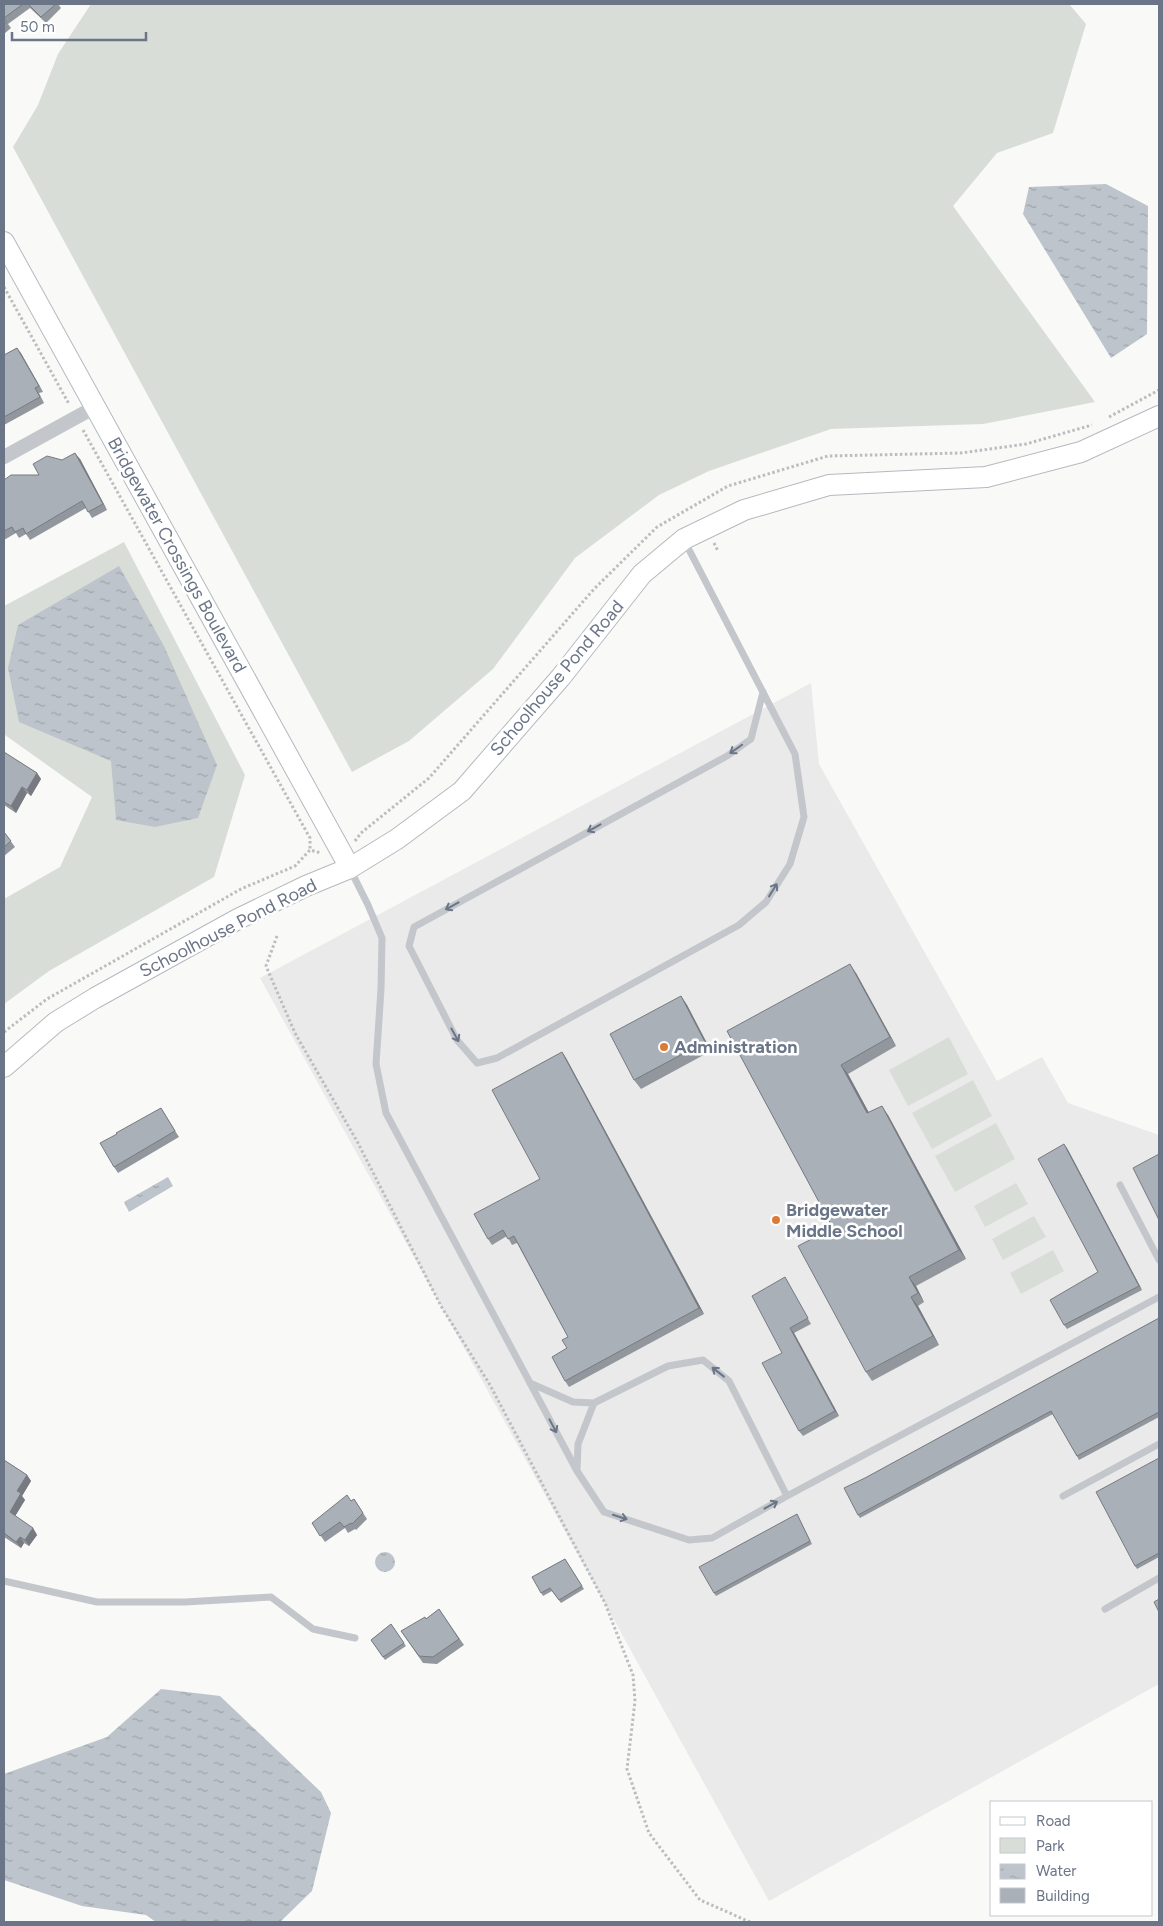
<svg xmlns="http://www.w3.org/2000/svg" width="1163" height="1926" font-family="Figtree,sans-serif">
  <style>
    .built { fill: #eaeaea }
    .green { fill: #d8ded7 }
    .water { fill: url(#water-ripples) }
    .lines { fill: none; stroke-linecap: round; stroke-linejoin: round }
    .secondary-casing { stroke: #b5b9bf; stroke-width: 22 }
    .path { stroke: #bbbdc1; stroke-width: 3; stroke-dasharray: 2.5 2.5; stroke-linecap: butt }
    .lane { stroke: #c3c6ca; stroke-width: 7 }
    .street { stroke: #c3c6ca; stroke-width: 14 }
    .secondary { stroke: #fff; stroke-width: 20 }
    .wall { fill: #92979e }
    .shaded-wall { fill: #777b81 }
    .building { fill: #aab0b8; stroke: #777b81 }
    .oneway { stroke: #6a7587 }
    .poi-dot { fill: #dd7b34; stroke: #fff; stroke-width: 2 }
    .labels { text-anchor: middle; stroke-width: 5; stroke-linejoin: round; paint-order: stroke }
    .street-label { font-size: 18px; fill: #6a7587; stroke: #fff }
    .poi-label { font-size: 18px; font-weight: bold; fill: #6a7587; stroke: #fff; text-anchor: start }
  </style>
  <defs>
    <pattern id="water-ripples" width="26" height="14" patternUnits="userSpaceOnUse" patternTransform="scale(1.25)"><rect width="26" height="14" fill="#bdc4cb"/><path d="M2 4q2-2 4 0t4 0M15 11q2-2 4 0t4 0" fill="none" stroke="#9ea4aa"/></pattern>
  </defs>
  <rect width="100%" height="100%" fill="#f9f9f7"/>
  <!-- built -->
  <path class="built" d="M811 683 819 764 997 1081 1042 1057 1068 1103 1159 1135V1684L769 1901 260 978Z"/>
  <!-- green -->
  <path class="green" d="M91 4H1069L1086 24 1053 133 997 153 953 206 1095 402 983 424 831 429 709 471 659 495 575 558 493 669 409 741 352 772 13 147 38 105 58 54Z
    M124 542 245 775 214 877 49 971 4 1004V899L60 867 92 797 5 735 4 729V606Z
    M949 1037 968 1074 908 1106 889 1070Z
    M973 1080 992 1116 932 1149 912 1113Z
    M996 1123 1015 1159 955 1192 935 1156Z
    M1016 1183 1028 1204 985 1227 974 1206Z
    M1034 1216 1046 1237 1003 1260 992 1239Z
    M1053 1250 1064 1271 1021 1294 1010 1273Z"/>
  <!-- water -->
  <path class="water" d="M1106 184 1148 206 1147 334 1111 358 1023 214 1029 187Z
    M119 566 164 646 217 765 198 818 155 827 116 820 111 761 19 722 8 668 18 625Z
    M168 1177 173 1186 129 1212 124 1202Z
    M375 1562a10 10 0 1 1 20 0a10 10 0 1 1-20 0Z
    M161 1689 220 1696 321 1792 331 1813 312 1891 280 1922H156L146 1915 82 1906 4 1880V1774L107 1737Z"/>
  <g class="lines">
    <defs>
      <path id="secondary" d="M4 242 350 868
        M4 1067 56 1022 95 998 238 919 306 886 350 868 397 839 462 791 561 677 642 574 684 539 744 510 829 485 986 477 1081 452 1159 416"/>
    </defs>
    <!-- secondary casing -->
    <use href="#secondary" class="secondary-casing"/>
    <!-- path -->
    <path class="path" d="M4 287 69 404
      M1109 417 1159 390
      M83 430 310 838V850
      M714 543 718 551
      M355 841 361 833 429 778 594 589 657 527 728 486 828 456 961 453 1026 444 1092 425
      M277 936 266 966 295 1033 358 1143 441 1306 490 1385 605 1603 633 1675 635 1701 627 1769 649 1833 700 1900 750 1922
      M4 1032 47 999 241 889 295 866 310 850 321 853"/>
    <!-- lane -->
    <path class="lane" d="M684 540 795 754 804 817 790 864 766 902 739 925 497 1058 477 1063 457 1040 409 946 414 927 727 756 751 739 763 692
      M350 869 368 905 382 938 381 989 376 1064 386 1113 577 1471 604 1512 689 1540 712 1538 787 1496 729 1381 703 1360 668 1366 594 1403 573 1402 530 1383
      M1120 1185 1159 1260
      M577 1470 578 1444 594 1403
      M787 1496 1159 1297
      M1063 1496 1159 1444
      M4 1581 97 1602H185L271 1597 313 1629 355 1638
      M1105 1609 1159 1578"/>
    <!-- street -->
    <path class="street" d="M4 457 95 407"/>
    <!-- secondary -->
    <use href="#secondary" class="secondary"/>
  </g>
  <!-- wall -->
  <path class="wall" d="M4 4H58L61 8 46 23 30 8 8 24 11 28 4 34Z
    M17 348 43 392 39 393 44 403 4 425V355Z
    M80 459 107 510 92 518 86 508 30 540 26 534 19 538 16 533 4 540V480L39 475Z
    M4 752 37 773 41 779 31 796 27 793 16 813 4 805Z
    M4 832 15 847 4 856Z
    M856 973 896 1046 848 1074 869 1113 888 1115 966 1259 916 1286 924 1302 918 1306 939 1345 872 1381 866 1372 833 1228 727 1031Z
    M681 996 687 1005 711 1051 641 1089 634 1080Z
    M562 1052 566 1058 704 1314 569 1387 565 1381 568 1337 517 1243 512 1245 507 1236 492 1245 488 1239 540 1179Z
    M161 1108 179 1137 118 1173 114 1167 117 1134Z
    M1067 1148 1142 1290 1067 1329 1064 1325 1098 1272Z
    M785 1277 811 1324 794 1333 839 1416 803 1436 799 1431 782 1353Z
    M1159 1318V1417L1079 1460 1053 1414 860 1518 858 1515 865 1478Z
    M1159 1458V1557L1137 1569 1135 1566Z
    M4 1460 27 1475 31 1481 22 1496 25 1500 15 1516 33 1528 37 1535 29 1546 24 1543 21 1548 4 1537Z
    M354 1499 367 1519 356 1530 355 1529 348 1533 345 1528 325 1542 312 1523Z
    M797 1514 812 1544 716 1596 714 1593Z
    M565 1559 584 1589 561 1603 552 1591 543 1596 532 1577Z
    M439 1609 464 1645 437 1664 423 1663 401 1631 426 1619Z
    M391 1624 406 1646 385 1660 371 1640Z"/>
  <!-- shaded-wall -->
  <path class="shaded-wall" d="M17 348 21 353 43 392 39 386Z
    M75 453 80 459 107 510 103 504Z
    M37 773 41 779 31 796 27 790Z
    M22 787 27 793 16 813 11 806Z
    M850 964 856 973 896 1046 890 1037Z
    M681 996 687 1005 711 1051 705 1042Z
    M562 1052 566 1058 704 1314 699 1308Z
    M841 1065 848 1074 874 1122 867 1113Z
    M882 1106 888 1115 966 1259 959 1250Z
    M1064 1144 1067 1148 1142 1290 1139 1286Z
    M909 1277 916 1286 924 1302 918 1293Z
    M911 1297 918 1306 939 1345 933 1336Z
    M790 1328 794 1333 839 1416 835 1411Z
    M27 1475 31 1481 22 1496 25 1500 14 1518 10 1512 17 1491Z
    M33 1528 37 1535 29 1546 25 1540Z
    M20 1537 24 1543 21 1548 16 1542Z"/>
  <!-- building -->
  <path class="building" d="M4 4H23L4 18Z
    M28 4H56L41 17Z
    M4 19 7 22 4 24Z
    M17 348 39 386 35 388 40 397 4 417V355Z
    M75 453 103 504 88 512 82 501 26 534 23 528 15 532 12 527 4 531V480L11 475H39L33 464 47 456 62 460Z
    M4 752 37 773 27 790 22 787 11 806 4 802Z
    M4 832 11 841 4 847Z
    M850 964 890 1037 841 1065 867 1113 882 1106 959 1250 909 1277 918 1293 911 1297 933 1336 866 1372 798 1246 833 1228 727 1031Z
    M681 996 705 1042 634 1080 610 1034Z
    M562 1052 699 1308 565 1381 552 1357 567 1348 562 1340 568 1337 514 1236 508 1239 503 1230 488 1239 474 1214 540 1179 492 1090Z
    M161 1108 175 1131 114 1167 100 1143 117 1134 116 1133Z
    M1064 1144 1139 1286 1064 1325 1050 1300 1098 1272 1038 1159Z
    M1159 1154V1220L1133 1168Z
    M785 1277 808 1318 790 1328 835 1411 799 1431 762 1363 782 1353 752 1296Z
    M1159 1318V1412L1077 1456 1051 1411 858 1515 844 1488 865 1478Z
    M1159 1458V1553L1135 1566 1096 1492Z
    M4 1460 27 1475 17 1491 21 1493 10 1512 33 1528 25 1540 20 1537 16 1542 4 1533Z
    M347 1495 351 1501 354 1499 363 1513 352 1524 351 1523 344 1527 340 1522 320 1536 312 1523Z
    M797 1514 810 1541 714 1593 699 1567Z
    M565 1559 582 1586 559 1600 550 1588 541 1593 532 1577Z
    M1159 1599V1612L1154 1602Z
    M439 1609 459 1639 433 1657 419 1656 401 1631 425 1617 426 1619Z
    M391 1624 404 1643 383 1657 371 1640Z"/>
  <!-- one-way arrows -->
  <defs><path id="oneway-shaft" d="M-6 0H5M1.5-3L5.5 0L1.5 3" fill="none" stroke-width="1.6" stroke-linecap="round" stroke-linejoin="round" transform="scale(1.25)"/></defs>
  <g class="oneway">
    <use href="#oneway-shaft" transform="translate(736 749) rotate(145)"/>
    <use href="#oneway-shaft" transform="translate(594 828) rotate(151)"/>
    <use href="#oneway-shaft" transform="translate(773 890) rotate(-58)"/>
    <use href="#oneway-shaft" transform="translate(452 906) rotate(151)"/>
    <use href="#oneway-shaft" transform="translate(455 1035) rotate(61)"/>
    <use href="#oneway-shaft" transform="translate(718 1372) rotate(-142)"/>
    <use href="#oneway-shaft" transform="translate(553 1426) rotate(62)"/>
    <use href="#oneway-shaft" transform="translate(771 1505) rotate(-29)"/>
    <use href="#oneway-shaft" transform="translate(620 1517) rotate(18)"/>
  </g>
  <!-- markers -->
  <g class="poi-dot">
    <circle cx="664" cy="1047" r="5"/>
    <circle cx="776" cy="1220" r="5"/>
  </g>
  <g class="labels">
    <!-- street labels -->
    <g class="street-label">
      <text transform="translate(177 555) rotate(61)" y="6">Bridgewater Crossings Boulevard</text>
      <text transform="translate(557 678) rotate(-50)" y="6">Schoolhouse Pond Road</text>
      <text transform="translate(228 928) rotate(-27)" y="6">Schoolhouse Pond Road</text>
    </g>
    <!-- poi labels -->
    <g class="poi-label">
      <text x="674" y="1053">Administration</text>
      <text x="786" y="1216">Bridgewater<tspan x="786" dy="21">Middle School</tspan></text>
    </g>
  </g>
  <!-- border -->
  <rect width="1163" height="1926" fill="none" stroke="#6a7587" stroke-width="10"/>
  <!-- legend -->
  <rect x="990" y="1801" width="162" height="115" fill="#ffffff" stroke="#c3c8cf"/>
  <rect x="1000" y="1817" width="25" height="8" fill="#ffffff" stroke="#c3c8cf"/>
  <text x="1036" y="1826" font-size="15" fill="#6a7587">Road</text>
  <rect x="1000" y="1838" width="25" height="15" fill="#d8ded7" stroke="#c3c8cf"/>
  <text x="1036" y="1851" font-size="15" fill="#6a7587">Park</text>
  <rect x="1000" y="1864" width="25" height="15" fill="url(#water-ripples)" stroke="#c3c8cf"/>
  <text x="1036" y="1876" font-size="15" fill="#6a7587">Water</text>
  <rect x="1000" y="1888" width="25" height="15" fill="#aab0b8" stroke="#c3c8cf"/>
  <text x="1036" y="1901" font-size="15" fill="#6a7587">Building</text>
  <!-- scale -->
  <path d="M12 32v8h134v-8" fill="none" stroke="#6a7587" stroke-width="2.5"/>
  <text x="20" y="32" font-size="15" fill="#6a7587" stroke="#ffffff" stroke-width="4" paint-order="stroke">50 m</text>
</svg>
